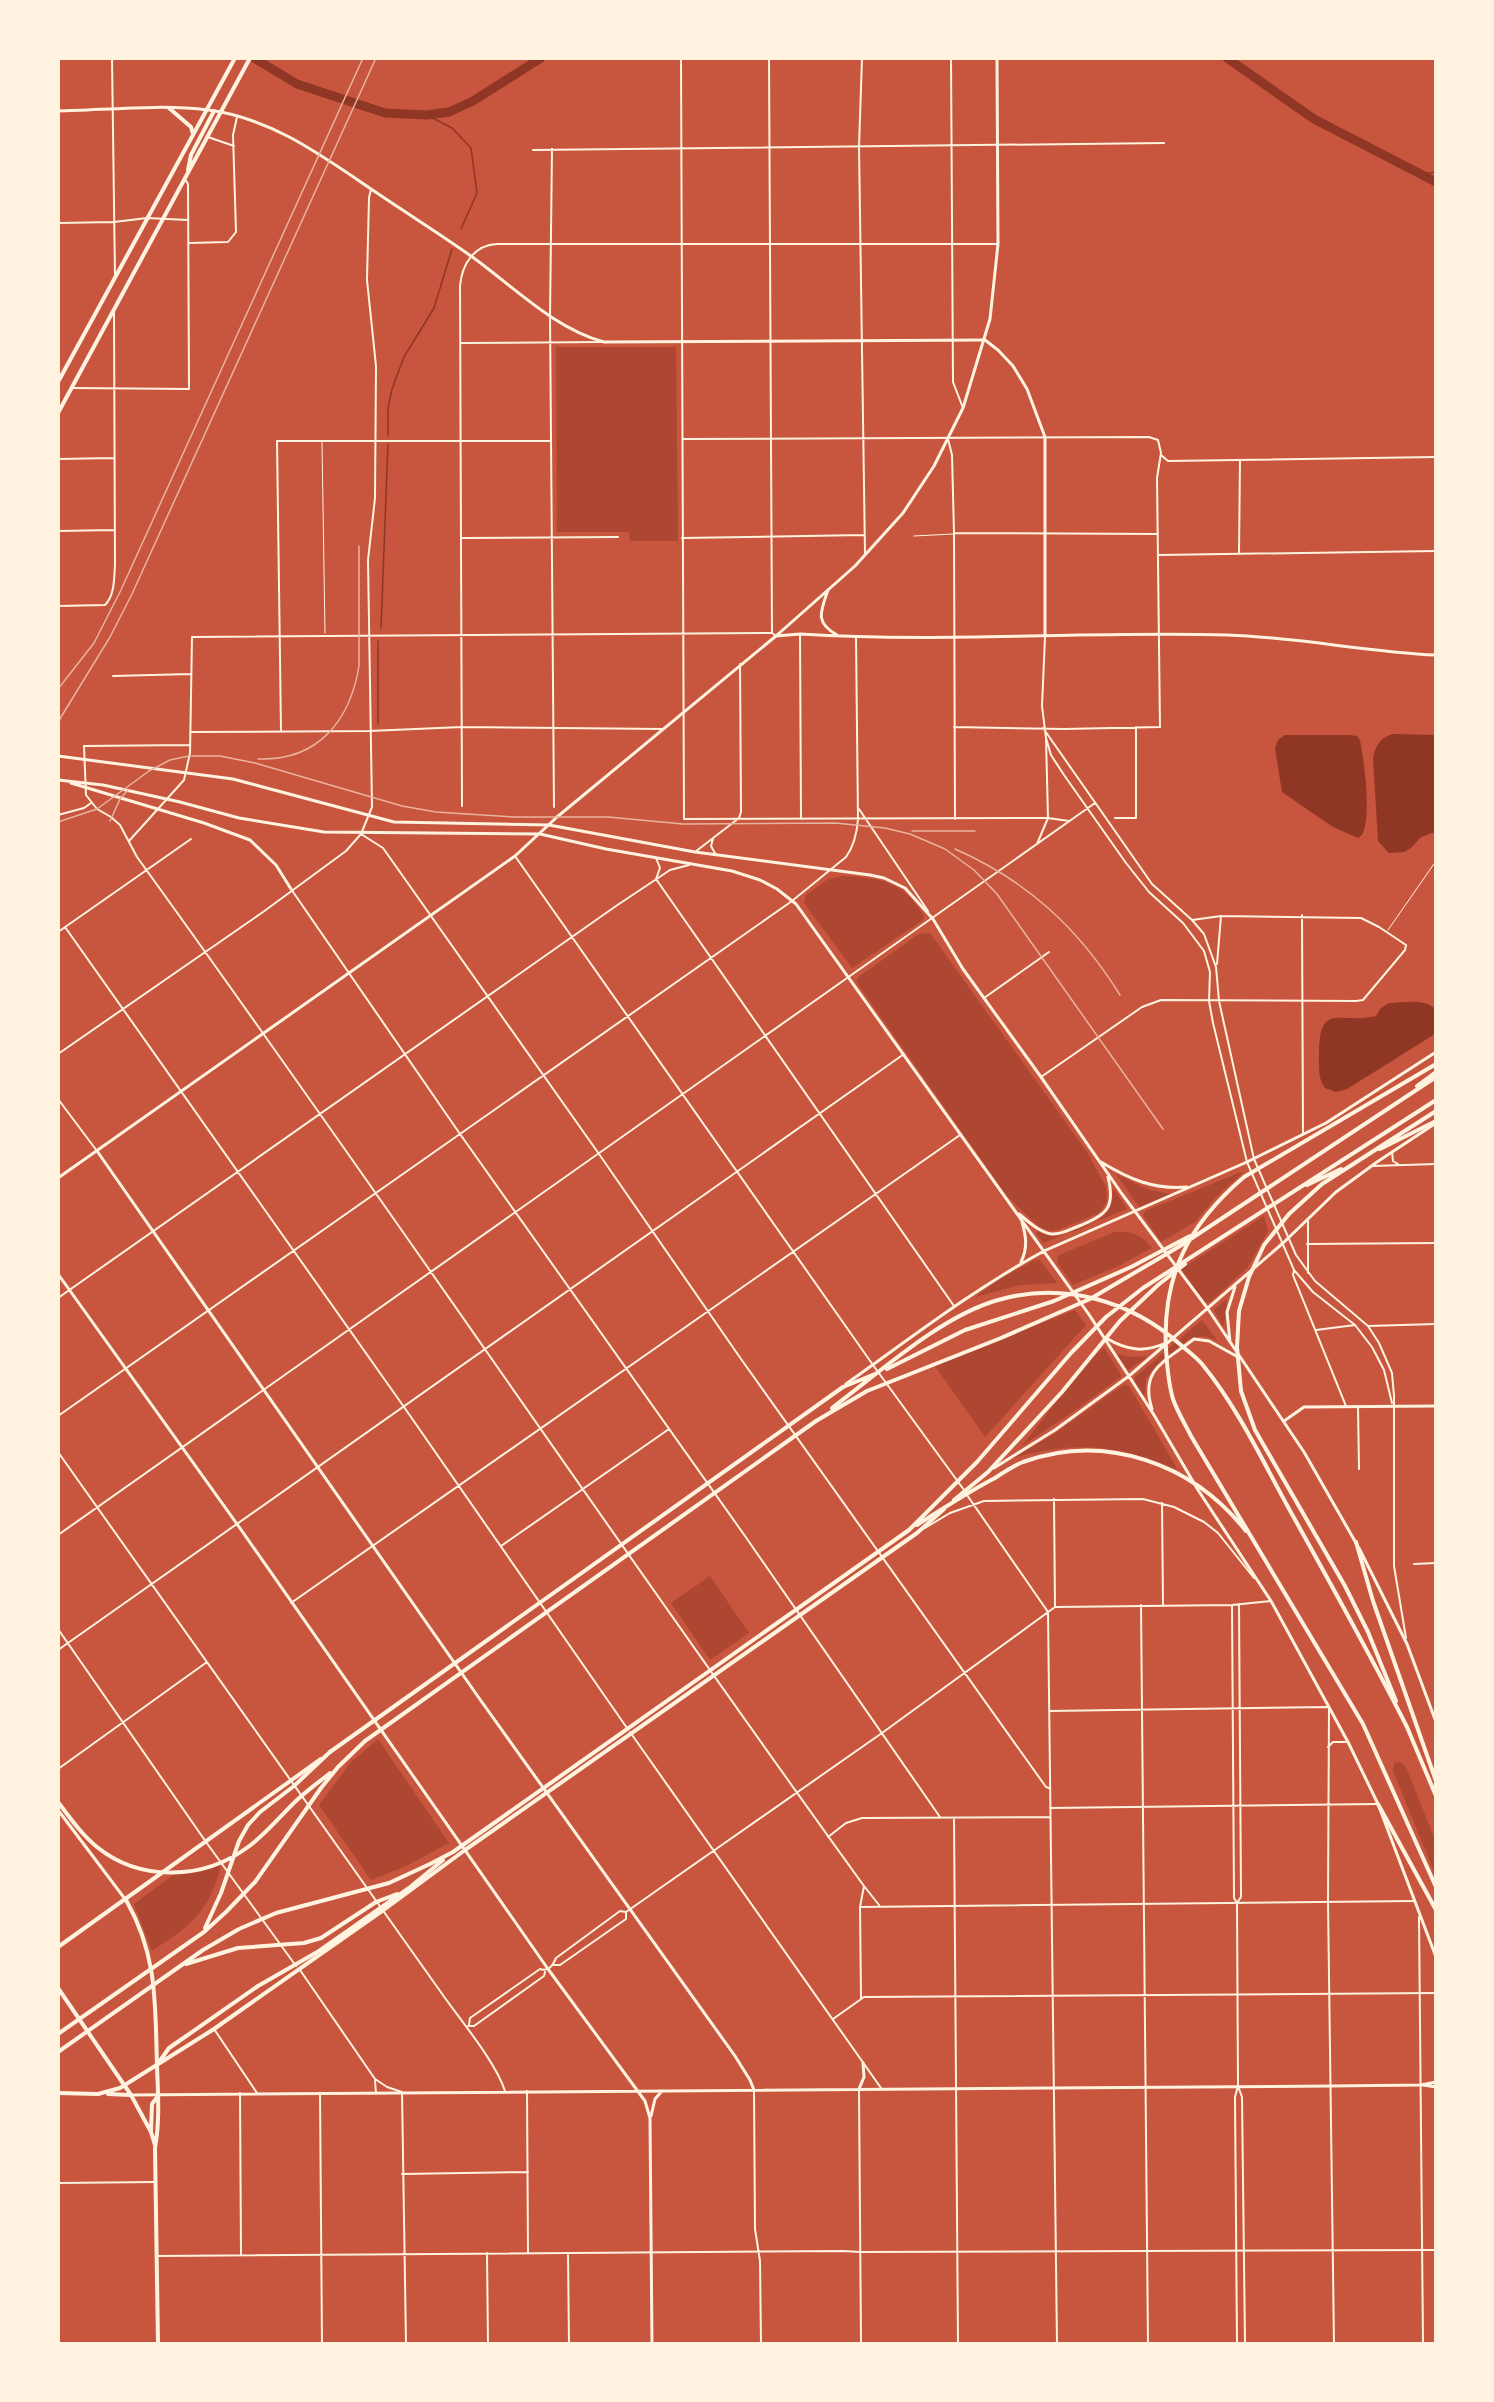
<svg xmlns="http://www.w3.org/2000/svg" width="1494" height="2402" font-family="Figtree,sans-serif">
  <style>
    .green { fill: #ae4732 }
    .water { fill: #8f3625 }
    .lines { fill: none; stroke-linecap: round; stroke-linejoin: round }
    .stream { stroke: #8f3625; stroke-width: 1.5 }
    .river { stroke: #8f3625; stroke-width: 9 }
    .service { stroke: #fff3e0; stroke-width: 1 }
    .minor { stroke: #fff3e0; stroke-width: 2 }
    .tertiary { stroke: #fff3e0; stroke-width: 3 }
    .secondary { stroke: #fff3e0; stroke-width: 3 }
    .primary { stroke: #fff3e0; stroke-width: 4 }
    .motorway { stroke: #fff3e0; stroke-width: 4 }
    .rail { stroke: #e9b49f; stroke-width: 1.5 }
  </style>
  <rect width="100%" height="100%" fill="#c8553d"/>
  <!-- green -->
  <path class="green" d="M676 347 678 541H630L629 532H557L556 347Z
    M843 876C881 878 903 881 924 916L923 920 852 968 804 903 806 895 828 879Z
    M930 933 1087 1152 1106 1187 1107 1201 1099 1213 1058 1230 1050 1231 1038 1226 1007 1196 857 983V978L919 934Z
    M1241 1172H1244L1216 1197 1195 1222 1161 1242 1143 1215 1145 1211Z
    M1116 1174 1149 1190 1172 1194 1139 1207Z
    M1113 1188 1127 1209 1043 1243 1036 1233 1038 1231C1054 1243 1097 1226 1108 1211 1113 1204 1112 1195 1113 1188Z
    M1264 1216 1268 1231 1247 1268 1210 1302H1205L1181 1269Z
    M1114 1232C1131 1231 1141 1234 1152 1248L1118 1266 1073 1285 1058 1264 1057 1256Z
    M1037 1259 1040 1260 1057 1283 1020 1285 975 1297 1001 1278Z
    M1226 1299 1227 1301 1224 1325H1222L1214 1310Z
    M1075 1310 1086 1325 985 1437 935 1366Z
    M1202 1320 1217 1340 1203 1336 1189 1339 1153 1369 1146 1379 1145 1394 1143 1395 1134 1380 1135 1377Z
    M1104 1348 1122 1376 1070 1414 1022 1446 1088 1361Z
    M1119 1354 1132 1357 1145 1356 1146 1358 1128 1370 1118 1356Z
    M1123 1385 1129 1386 1178 1470C1120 1445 1075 1440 1013 1458L1054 1434Z
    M710 1576 749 1633 710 1660 671 1603Z
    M378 1739 449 1843 406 1866 371 1880 319 1805 350 1763Z
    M1400 1762 1406 1767 1435 1840V1874L1393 1771 1394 1763Z
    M220 1864C221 1871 218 1876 216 1882 203 1919 183 1930 152 1951L134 1904 173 1875 202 1871Z"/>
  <!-- water -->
  <path class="water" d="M1393 734 1436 735 1435 832 1421 837 1411 848 1404 852 1389 853 1378 841 1373 759C1375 747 1380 737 1393 734Z
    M1285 735H1348L1357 736 1360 740C1364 762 1372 815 1362 835L1358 838 1333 827 1282 792 1275 748 1278 740Z
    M1389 1003C1404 1003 1424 998 1435 1009V1034L1347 1089 1336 1092 1325 1088C1318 1080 1319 1066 1319 1056 1319 1000 1339 1025 1376 1016L1381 1008Z"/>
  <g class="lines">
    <!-- stream -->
    <path class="stream" d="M427 115 452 128 471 148 477 193 461 229
      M1423 174 1436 172
      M388 436V408L392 389 404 357 434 308 452 249
      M381 628 388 444
      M378 724V641"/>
    <!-- river -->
    <path class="river" d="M254 58 297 84 385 113 427 115 449 112 473 101 541 58
      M1227 58 1314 119 1436 182"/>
    <!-- service -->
    <path class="service" d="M322 442 325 633
      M914 536 953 534
      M1388 930 1436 861"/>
    <!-- minor -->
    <path class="minor" d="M112 58 115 276
      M681 58 684 819 1048 818 1069 821
      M769 58 772 633 776 636
      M862 58 859 147 865 553
      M951 58 953 382 963 408
      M208 137 234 146
      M552 149 550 316 554 807
      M533 150 1164 143
      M58 223 114 222 147 218 188 220
      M189 243 228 242 236 232 233 135 237 117
      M461 343 602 342
      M73 388 189 389 188 184 185 179
      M683 439 1149 437 1158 440 1161 453 1157 478 1160 727 1064 729 954 727
      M948 439 952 455 954 533 955 819
      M1161 455 1168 461 1436 457
      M58 459 114 458
      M58 531 114 530
      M954 533 1158 534
      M462 538 618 537
      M682 538 864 535
      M1239 553 1240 460
      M1159 555 1436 551
      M58 606 105 605C115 595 114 578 115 565L114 312
      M800 634 801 819
      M113 676 191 674
      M1043 728 1152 884 1192 920 1204 934 1216 967 1219 1001 1254 1159 1296 1255 1315 1281 1368 1326 1379 1343 1392 1373 1394 1396V1566L1406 1638
      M281 731 277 441H551
      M190 732 369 731 462 727 663 729
      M1046 738 1051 755 1064 775 1126 863 1149 892 1183 923 1204 951 1210 972 1209 1001 1213 1023 1247 1162 1294 1270 1313 1292 1355 1325 1372 1347 1384 1370 1392 1403
      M190 745 84 746 86 795 97 809 111 817 120 825 137 857C383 1197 618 1546 864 1886L860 1907 861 1998
      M462 806 460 286C462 264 474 245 497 244H998
      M859 809 928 911
      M58 815 84 808 91 803
      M1115 818H1136V727
      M361 834 383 848 599 1154 741 1359 1046 1787 1049 1788
      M713 839 711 846 716 855
      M129 841 184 780 190 753 192 637 772 633
      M1037 844 1048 818 1046 738 1042 706 1045 637
      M695 852 739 818 741 812 740 664
      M515 856 873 1365 964 1490
      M656 858 660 868 656 879 954 1306
      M291 889 460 1134 745 1536 940 1817
      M1302 915 1303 1134
      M65 927 404 1407 627 1728
      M58 932 191 839
      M1217 964 1221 916
      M984 998 1049 952
      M58 1054 263 912 346 851 361 834 372 807 368 560 375 498 376 366 367 280 369 198 371 189
      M1041 1077 1142 1007 1161 1000 1356 1001 1363 1000 1405 950 1406 945 1379 927 1361 918 1221 916 1192 920
      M58 1099 97 1151
      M1392 1152 1393 1161 1398 1164
      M1372 1166 1436 1164
      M1308 1219V1273
      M1307 1244 1436 1243
      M1294 1270 1293 1275 1346 1406
      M58 1298 616 906 670 870 689 865
      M1368 1326 1436 1324
      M1316 1330 1355 1325
      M1358 1406 1359 1469
      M58 1416 792 901 846 857C854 846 857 833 858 819L856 637
      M58 1452 445 1998C463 2023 496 2063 505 2091
      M967 1495 1048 1612 1057 2344
      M1054 1499 1055 1607
      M1162 1503 1163 1605
      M925 1528 950 1513 984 1501 1143 1499 1174 1507 1204 1522 1218 1533 1254 1578
      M58 1535 1095 803
      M501 1546 669 1429
      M1414 1564 1436 1563
      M291 1603 960 1135
      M1141 1605 1148 2344
      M1232 1605 1234 1898 1237 1903 1238 2086 1235 2097 1237 2344
      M58 1629 206 1842 296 1966
      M58 1650 904 1054
      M1049 1711 1329 1707 1328 1902 1334 2344
      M630 1732 881 2088
      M1328 1747 1333 1742H1348
      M58 1769 207 1662
      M1050 1808 1377 1804
      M954 1818 958 2344
      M828 1837 846 1823 862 1818 1050 1817
      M864 1886 879 1905
      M1237 1903 1241 1897 1239 1604
      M860 1907 1414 1901
      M1419 1917 1423 2344
      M554 1965H560L626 1919V1912
      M300 1970 375 2079 387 2087 402 2092 406 2344
      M833 2019 864 1997 1436 1993
      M469 2025 470 2018 540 1969C549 1972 553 1965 556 1958L620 1911 626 1912 882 1733 1055 1607 1232 1605 1271 1601
      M468 2026H474L544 1976 545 1972
      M214 2029 257 2093
      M375 2081 376 2093
      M1238 2086 1242 2097 1245 2344
      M859 2089 861 2344
      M754 2090 755 2229 760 2261 761 2344
      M527 2091 528 2253
      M240 2093 241 2255
      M320 2093 322 2344
      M402 2174 528 2172
      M58 2183 155 2182
      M487 2253 488 2344
      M568 2253 569 2344
      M158 2256 844 2251 860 2252 1436 2250"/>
    <!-- tertiary -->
    <path class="tertiary" d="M58 111C106 110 162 104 208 110 273 118 325 158 377 193 408 214 440 234 471 256 513 286 553 328 604 342L983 340
      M97 1151 479 1698 735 2056 750 2080 754 2090
      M58 1274 242 1531 548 1969 645 2101 650 2118 652 2344
      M1284 1421 1304 1407 1436 1406
      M1423 2085 1436 2087
      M859 2089 864 2077 863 2063
      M131 2095 1331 2086 1421 2085 1436 2082
      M651 2116 655 2099 662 2091"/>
    <!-- secondary -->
    <path class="secondary" d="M985 340 998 350 1013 366 1027 389 1045 437V636
      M828 590C821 611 814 622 837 635
      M776 636 800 634C942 643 1085 631 1227 635 1297 637 1366 652 1436 655
      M58 756 233 779 394 822 549 825 695 852 870 875 884 878 905 888 933 919 963 969 1041 1077 1122 1194 1208 1309 1304 1452 1356 1543
      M58 780 103 785 180 802 239 818 324 832 540 834 606 849 732 871 760 880 777 889 796 904 1090 1316 1154 1415 1198 1490 1271 1601 1348 1742 1378 1804 1436 1957
      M71 783 204 823 250 840 276 865 291 889
      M1101 1162C1129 1179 1154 1190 1187 1187
      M58 1178 515 856 557 817 776 636 855 566 903 513 934 466 963 408 990 319 998 244 997 58
      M1019 1214C1029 1222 1039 1232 1051 1234 1061 1235 1070 1229 1079 1226 1106 1215 1116 1208 1108 1177
      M1021 1262C1028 1248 1026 1236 1022 1222
      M1106 1338C1128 1351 1145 1353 1168 1342
      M1230 1342 1227 1312 1235 1287
      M846 1384C911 1338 974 1289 1044 1251L1247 1162 1326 1123 1436 1052
      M1152 1409C1139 1369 1166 1361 1194 1339L1209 1341 1238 1357
      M994 1468 1055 1430 1129 1376 1282 1244 1336 1192 1377 1162 1436 1123
      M1359 1548 1407 1644 1436 1722
      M58 1810 125 1899"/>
    <!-- primary -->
    <path class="primary" d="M169 108 191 127 193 134
      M188 170 191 155 214 111
      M58 382 235 58
      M58 413 250 58
      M954 1500 988 1472
      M330 1752 843 1387
      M126 1900C158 1956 155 2004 157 2066 158 2094 160 2120 155 2148L158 2344
      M58 1947 321 1759
      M58 1988 131 2095 151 2132 155 2145
      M58 2093 98 2094 120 2088 214 2029 382 1911 465 1850 917 1533 944 1509
      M108 2094 130 2095
      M151 2131 152 2104 158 2096"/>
    <!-- motorway -->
    <path class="motorway" d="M1436 1064 1244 1177C1189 1224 1162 1275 1166 1349 1167 1366 1168 1382 1173 1399 1177 1411 1185 1424 1191 1436L1363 1724 1436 1887
      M1417 1086 1436 1072
      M1380 1149 1436 1121
      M1307 1185 1341 1169
      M887 1369 965 1330 1054 1301 1131 1267 1190 1236
      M843 1387 875 1374
      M832 1408C880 1372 941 1316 998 1300 1064 1281 1132 1301 1182 1346 1189 1352 1197 1358 1202 1364 1239 1409 1265 1466 1293 1516 1332 1586 1371 1656 1407 1727
      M988 1472 1062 1392 1120 1321 1158 1285 1185 1264
      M917 1525C942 1509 968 1492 995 1478 1004 1472 1013 1466 1023 1462 1106 1432 1193 1464 1246 1531
      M1356 1542 1373 1601 1436 1781
      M1396 1701 1368 1632 1345 1586 1255 1430 1241 1391 1237 1347 1239 1311 1249 1277 1264 1245 1289 1214 1322 1184 1436 1111
      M1407 1727 1436 1796
      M58 1802C70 1818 82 1835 97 1847 140 1882 204 1880 248 1847 266 1834 281 1815 298 1799 308 1790 319 1782 330 1773
      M1378 1804 1436 1910
      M205 1928 221 1893 239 1841 248 1825 260 1812 294 1786 331 1751
      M186 1964 238 1948 304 1943 321 1938 376 1902 397 1894
      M58 2034 204 1932 226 1912 255 1882 321 1788 338 1767 365 1741 816 1421 867 1391 1001 1338 1090 1299 1180 1246 1436 1077
      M58 2052 203 1950 239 1929 276 1913 389 1883 430 1864 453 1852 909 1530 977 1462 1071 1353 1106 1317 1143 1288 1436 1100
      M157 2065 169 2048 182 2039 258 1986 319 1951 409 1888 443 1860"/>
    <!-- rail -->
    <path class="rail" d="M58 689 94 643 121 590 363 58
      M58 722 110 637 132 594 376 58
      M258 759C318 761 350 721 359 666V546
      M110 821 120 799 128 790
      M58 822 97 809 149 771 170 760 189 756H220L255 763 402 806 436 812 513 817H608L683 824 835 823 885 828 910 834 945 849 974 870 997 894 1163 1129
      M912 831H975
      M955 849C1028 881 1079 929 1120 995"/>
  </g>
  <!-- border -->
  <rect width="1494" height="2402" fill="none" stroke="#fff3e0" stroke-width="120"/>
</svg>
